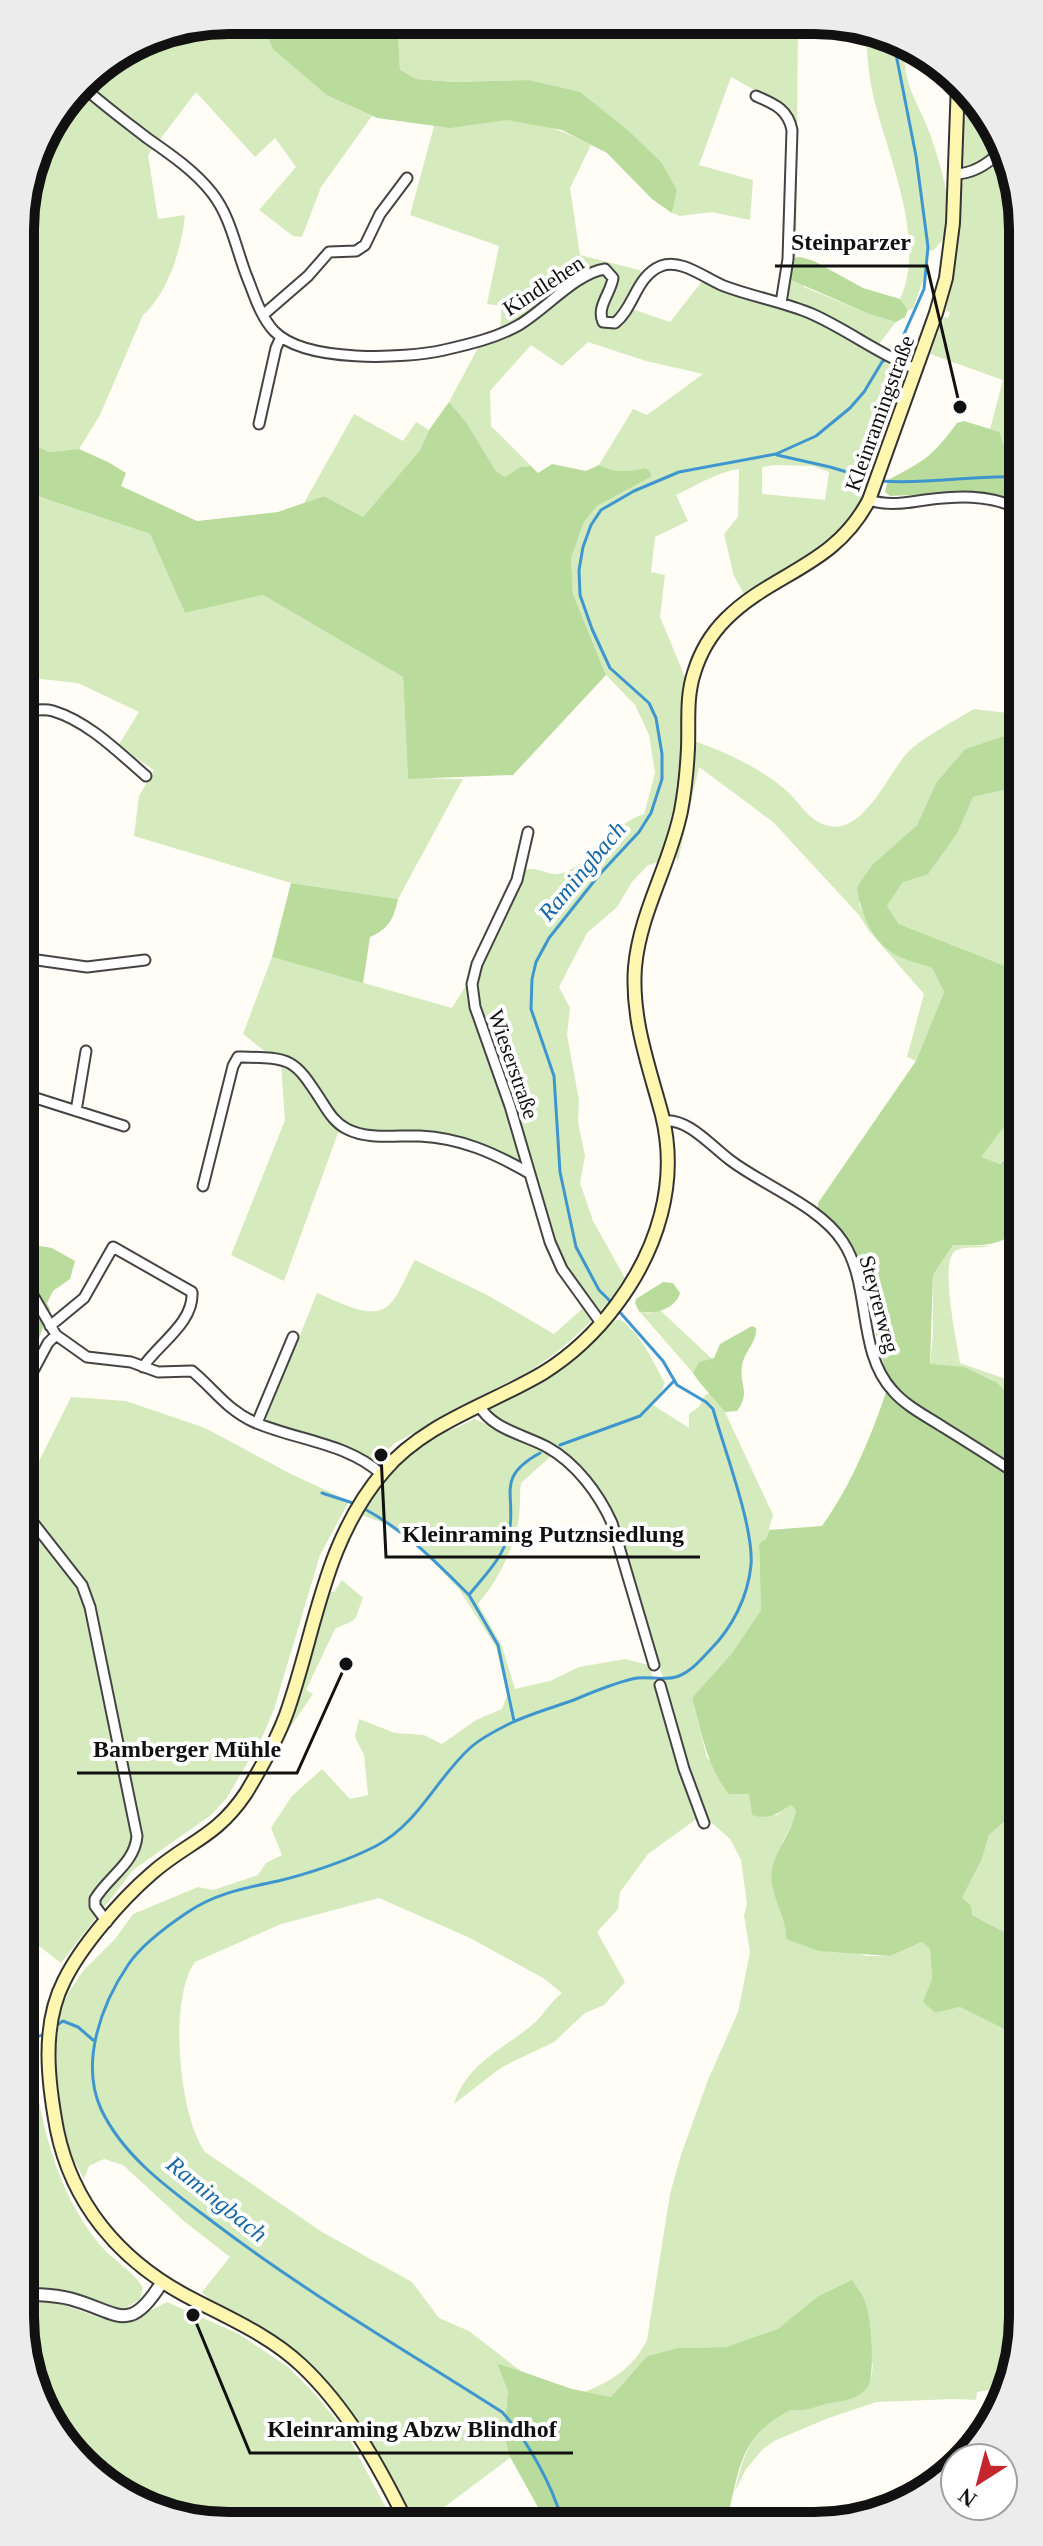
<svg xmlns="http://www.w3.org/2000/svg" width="1043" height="2546" font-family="Georgia,serif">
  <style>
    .green { fill: #d5ebbd; fill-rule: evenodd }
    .forest { fill: #b9dc9c }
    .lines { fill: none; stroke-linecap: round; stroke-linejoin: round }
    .stream { stroke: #3f96cf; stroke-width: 3 }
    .minor-casing { stroke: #444; stroke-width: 13 }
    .tertiary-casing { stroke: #444; stroke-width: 15 }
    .secondary-casing { stroke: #333; stroke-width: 16 }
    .minor { stroke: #fff; stroke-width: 9 }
    .tertiary { stroke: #fff; stroke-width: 11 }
    .secondary { stroke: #fff6b0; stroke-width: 12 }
    .labels { text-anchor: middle; stroke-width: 8; stroke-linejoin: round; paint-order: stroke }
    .street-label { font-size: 22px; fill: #111; stroke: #fff }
    .water-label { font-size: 24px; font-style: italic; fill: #1768a6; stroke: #fff }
    .rim { fill: none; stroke: #111; stroke-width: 10 }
    .leader { fill: none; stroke: #111; stroke-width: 3 }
    .callout-dot { fill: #111; stroke: #fff; stroke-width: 3 }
    .callout-label { font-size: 24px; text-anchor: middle; font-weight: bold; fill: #111; stroke: #fff; stroke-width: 8; stroke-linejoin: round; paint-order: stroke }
  </style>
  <rect width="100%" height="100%" fill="#fffdf5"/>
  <!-- green -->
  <path class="green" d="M229 20H260L328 96 372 116 321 187 302 237 293 236 259 210 296 167 275 138 255 157 196 92 148 155 158 219 185 215C182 247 168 294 143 315L100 415 79 449 49 452 21 438 20 215 41 137 91 72 149 36Z
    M401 21 798 24 796 257 792 258 804 287 869 314 896 322 872 353 903 374 906 381C890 429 871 503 834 538 809 562 774 578 745 596L734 576 724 534 738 517 739 469C717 472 697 485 676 495L688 521 655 537 651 572 665 575 660 617 687 682 682 711 680 783 675 817 659 862 648 865 632 882 617 907 587 933 559 987 570 1008 567 1035 579 1100 578 1122 585 1156 580 1183 593 1221 625 1278C602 1315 570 1344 533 1369L395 1443 375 1462 268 1423 266 1419 317 1293C336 1300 371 1322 389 1305 400 1294 407 1273 415 1260L489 1296 554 1334 582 1309 550 1253 526 1174C503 1164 481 1152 456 1147 417 1140 377 1143 338 1133L284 1281 231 1255 285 1120 281 1064 243 1034 272 957 452 1008 465 987 478 950 515 871C521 870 528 869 534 869 542 870 551 875 558 874 587 870 608 825 644 814L655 773 649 735 635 705 606 675 573 594 571 558 584 522 597 506 651 477 645 468C628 472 615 473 599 465L633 409 647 415 703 374 646 361 588 342 562 366 531 345 490 391 491 426 531 466 520 467 505 477 496 471 466 422 449 402 478 348 499 341 502 306 487 304 499 246 410 215 434 126C459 129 483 119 508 120 538 122 566 131 591 145L570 188 580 255 639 270 649 277 632 309 670 322 707 275 734 287 774 295 779 290 786 207 787 108 731 77 699 165 753 180 750 220 712 212 680 216 672 213 677 190 662 163 629 131 580 93 529 80 454 82 416 79 400 71 398 35ZM776 465 813 466 829 472 825 500 762 494V467Z
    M865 29 912 52H905C902 83 920 106 930 134 938 157 957 213 945 236 943 241 937 245 934 250L927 251 924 277 913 309 908 310 900 299C928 239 885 151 872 90 868 70 867 50 865 29Z
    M963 89 1016 175 1017 448 1003 444 1000 432 990 429 1003 380 930 354 944 317 948 318 950 312 946 311 956 242 960 186 963 183Z
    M354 414 403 441 416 422 429 430 420 450 363 517 324 496 304 503Z
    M21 486 43 498 150 534 185 613 263 595 403 677 408 778 463 779 398 899 291 883 134 836 139 796 154 770 118 746 139 712 78 683 22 677Z
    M974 709 1016 714 1007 735 965 749 936 783 917 825 873 864 859 904C878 948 889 951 932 968L944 992 916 1061 907 1057 924 994 869 931 859 915 773 822 699 767 678 861 675 856 694 741C726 752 765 770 790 794 799 803 805 813 815 820 861 850 887 770 912 748 931 733 954 721 974 709Z
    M1018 787V971L899 924 887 906 903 882 958 832 973 797Z
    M1019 1107V1145L999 1164 980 1157Z
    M953 1245 991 1246C981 1249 962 1245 954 1252 940 1265 957 1343 960 1363L1020 1384V1403C993 1374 968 1368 930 1365L933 1334V1275Z
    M660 1310 712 1359 699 1362 693 1373 639 1311 648 1314Z
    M616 1320H621C643 1337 652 1360 665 1383L660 1394 646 1409 653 1405 689 1428V1414L699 1407 705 1395 711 1393 725 1412 773 1515 766 1539 759 1543 761 1610 732 1653 692 1698 707 1758 749 1794 752 1814 777 1815 791 1805 796 1810 795 1818 782 1843 775 1894 786 1925 866 1956H890L922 1942 930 1949 932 1979 924 2003 935 2013 960 2007 1022 2038 1023 2330 1001 2388 977 2392 976 2400 954 2399 876 2402 826 2419 774 2441 763 2449 746 2469 735 2491C745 2449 751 2430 791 2410 804 2411 811 2408 823 2405 853 2396 870 2403 873 2364L817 2297 779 2329 726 2347 679 2348 647 2356 611 2397 584 2392C612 2381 633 2368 647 2340L670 2194 681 2155 708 2080 738 2012 750 1952 744 1915 747 1904 741 1860 730 1839 712 1823 695 1820 648 1854 620 1892 618 1909 597 1932 625 1982 604 2005 585 2013 554 2042 502 2067 454 2104C466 2064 502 2050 532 2025 543 2016 550 2002 562 1993L543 1978 470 1938 379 1898 281 1924 195 1962C168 1999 179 2116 205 2152L322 2232 412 2282 439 2318 469 2331 522 2372 498 2363 508 2391 504 2431 511 2457 426 2521H411C382 2458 348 2394 293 2350 267 2329 237 2314 208 2298L202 2292 230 2257 185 2222 123 2165 104 2159 89 2166 84 2179 70 2153 58 2109 56 2047 61 2010 67 1995 83 1971 115 1939 133 1914 198 1887 213 1890 258 1875 266 1863 282 1855 271 1828 292 1796 322 1769 350 1799 368 1795 364 1755 355 1737 359 1719 395 1733 424 1735 442 1744 476 1720 502 1709 507 1695 496 1647 459 1589 421 1549 384 1523 359 1514C377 1487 399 1455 428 1439 444 1431 460 1428 474 1419L522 1438 551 1453 550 1457 521 1483C519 1496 521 1510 518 1523 513 1551 496 1583 478 1604L502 1646 515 1689 550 1681 579 1667 625 1659 649 1665 656 1687 665 1685 614 1518 548 1443 499 1421 491 1413 490 1405Z
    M71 1397 126 1401 205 1428 289 1473 349 1501 320 1555 274 1709 261 1740 226 1799 211 1815 133 1870 61 1963 26 1936 24 1491Z
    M342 1580 363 1598C352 1625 362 1616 335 1629L306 1690 313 1694 287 1732 285 1731 326 1592H334Z
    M1021 1801V1936L1010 1935 972 1915 962 1898 982 1859 989 1835 1016 1811Z
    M33 2067C43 2130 56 2188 96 2240 109 2258 134 2271 143 2288L140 2299 126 2308 115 2309 68 2291 27 2288 26 2073Z
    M27 2299 53 2301 106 2320 130 2321 167 2302 239 2334 288 2367 316 2395 345 2431 393 2521 189 2522 82 2465 27 2371Z"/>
  <!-- forest -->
  <path class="forest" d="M260 20 401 21 398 35 400 70 416 79 454 82 529 80 580 92 629 131 662 163 677 190 672 213 652 199 607 153 562 130 507 120 450 128 377 118 328 96 273 49Z
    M800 257 814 261 863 288 900 299 908 310 905 317 896 322 869 314 789 279 792 258Z
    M449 402 466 422 496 471 505 477 520 467 531 466 538 473 552 464 586 471 599 465C615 473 628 472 645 468L650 472 651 477 597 506 584 522 571 558 573 594 606 675 513 775 408 779 403 677 263 595 185 613 150 534 43 498 21 486V438L49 452 79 449 108 462 126 473 121 486 197 521 278 512 324 496 363 517 420 450 429 430Z
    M964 421 1000 432 1003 444 1017 448V500L978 492 890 496 885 492 888 480C924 461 932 457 957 423Z
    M1018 708V787L973 797 958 832 928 874 903 882 887 906 899 924 1018 971 1019 1107 981 1157 1000 1164 1019 1145V1230C995 1248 982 1245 953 1245L933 1275 930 1364 964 1367 996 1382 1020 1403V1443L1006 1469 1020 1478 1021 1801 1016 1811 989 1835 982 1859 962 1898 971 1906 972 1915 1010 1935 1021 1936 1022 2038 960 2007 935 2013 923 2002 932 1979 930 1949 922 1942 890 1956 819 1951 786 1939C787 1915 768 1894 772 1870 776 1848 793 1831 796 1810L791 1805C778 1814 768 1820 752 1815L749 1794H729C706 1765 702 1733 692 1698L732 1653 761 1610 759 1543 766 1539 769 1530 822 1526C853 1483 873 1431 890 1381 871 1337 872 1274 844 1237 837 1227 827 1218 818 1209V1203L916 1061 944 992 932 968C920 963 902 960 891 952 870 937 860 911 857 887L873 864 917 825 936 783 965 749 1007 735Z
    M291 883 398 899C394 918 389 929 370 937L363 983 272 957Z
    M33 1245 52 1248 75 1261 70 1279 53 1291 47 1303 50 1309 38 1341 25 1359 24 1256Z
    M663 1282 673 1283 680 1293C676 1309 652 1316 639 1311L635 1303 636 1299Z
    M752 1326 756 1328C757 1343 744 1351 742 1366 739 1385 751 1392 737 1411L725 1412C715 1399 702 1387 693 1373L699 1362 714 1358 720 1344Z
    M852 2280C856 2287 863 2294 865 2302 871 2316 876 2377 867 2388 857 2401 842 2400 827 2404 814 2407 805 2412 791 2410 739 2436 740 2468 727 2520H545L509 2455 504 2431 508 2391 497 2363 572 2389 611 2397 647 2356 678 2348 726 2347 778 2329 817 2297Z"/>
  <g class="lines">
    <!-- stream -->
    <path class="stream" d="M777 455 830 467 874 480
      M881 481C927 485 971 475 1017 477
      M612 1303 599 1290 576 1247 560 1172 554 1076 531 1009 532 979 536 962 549 938 599 875 639 832 651 813 662 779V754L656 718 649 703 610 668 592 629 580 595 579 570 583 547 591 525 601 510 634 491 679 472 776 454 816 436 850 408 864 392 882 362 897 350 924 289 928 247 916 156 894 44
      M560 1445 640 1416 674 1381
      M322 1493 356 1504
      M363 1508C407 1532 434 1560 469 1595
      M514 1721 498 1645 469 1595C485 1575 503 1558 509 1533 517 1495 494 1478 540 1453
      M54 2027 63 2021 78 2027 93 2040
      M26 2042 44 2034
      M562 2520C552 2485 527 2439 502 2412 405 2350 305 2292 213 2222 172 2191 124 2158 101 2109 80 2063 101 2005 128 1965 142 1944 167 1926 188 1912 216 1893 246 1888 278 1881 308 1874 349 1860 376 1846 418 1824 436 1779 470 1748 482 1737 497 1730 511 1723 530 1714 551 1708 571 1701 591 1693 611 1684 632 1679 647 1675 664 1682 679 1676 692 1671 701 1659 710 1650 732 1628 748 1597 751 1565 754 1527 724 1449 713 1409L706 1402 677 1385 663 1361 617 1309"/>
    <defs>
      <path id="minor" d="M81 85C102 104 125 121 147 138 170 154 195 171 212 193 231 217 236 249 247 277 254 294 260 316 274 331 305 363 404 359 444 350 470 344 496 338 519 325 545 310 576 273 605 269L613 278C611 293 596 307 603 322L615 323C634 308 636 276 661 266 681 258 706 279 724 286 753 297 784 302 812 314 848 330 880 355 916 369
        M756 96C774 104 788 109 792 130L788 259 781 303
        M955 174C973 174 988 164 1001 151
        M263 315 308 276 329 252 356 251 365 245 380 214 407 178
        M259 424 276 348 281 337
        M869 500C887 506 907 503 925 500 957 496 987 494 1017 508
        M22 711C32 711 43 708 53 711 89 722 118 752 146 776
        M528 832 517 880 477 964 472 984 475 1007 510 1106 550 1242 562 1269 601 1323
        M23 958 87 967 145 960
        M23 1094 124 1126
        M76 1111 86 1051
        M664 1121C688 1118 711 1146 730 1160 764 1186 820 1206 843 1242 872 1286 856 1351 893 1391 906 1406 926 1416 943 1427 969 1443 994 1459 1020 1476
        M203 1186 233 1066 238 1057C292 1058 293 1057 322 1102 329 1113 335 1123 347 1129 368 1140 397 1135 420 1136 461 1138 494 1153 529 1173
        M24 1280 56 1335 87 1357 131 1362 158 1372 192 1371C215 1390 226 1409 254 1422 295 1440 348 1443 381 1474
        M50 1326 84 1298 113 1247 192 1292C194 1323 158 1344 143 1367
        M24 1388 48 1343 56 1335
        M479 1405C491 1429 525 1435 547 1447 576 1463 599 1494 612 1523L654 1665
        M257 1423 293 1337
        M24 1511 82 1585 90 1607 137 1836C135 1863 108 1877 95 1899V1906L107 1922
        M660 1685 684 1769 704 1823"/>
      <path id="tertiary" d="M27 2294C42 2295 57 2295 71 2299 118 2312 129 2336 162 2282"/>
      <path id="secondary" d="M406 2521C379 2466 347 2408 301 2365 267 2333 223 2316 183 2294 118 2258 72 2203 57 2130 48 2082 41 2026 64 1981 81 1946 121 1900 151 1874 187 1842 216 1838 246 1793 261 1768 276 1742 286 1715 316 1631 323 1542 384 1471 426 1422 489 1405 543 1373 572 1355 597 1331 617 1304 657 1250 679 1183 662 1115 649 1066 631 1019 635 967 640 912 670 865 681 811 685 790 687 769 688 748 689 723 686 697 694 673 700 653 711 634 726 619 773 572 834 567 869 500L936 313 946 278 953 223 958 82"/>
    </defs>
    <!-- minor casing -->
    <use href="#minor" class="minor-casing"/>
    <!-- tertiary casing -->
    <use href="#tertiary" class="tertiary-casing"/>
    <!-- secondary casing -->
    <use href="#secondary" class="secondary-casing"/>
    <!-- minor -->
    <use href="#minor" class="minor"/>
    <!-- tertiary -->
    <use href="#tertiary" class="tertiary"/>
    <!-- secondary -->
    <use href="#secondary" class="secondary"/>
  </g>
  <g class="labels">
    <!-- street labels -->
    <g class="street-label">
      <text transform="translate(543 285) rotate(-33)" y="8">Kindlehen</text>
      <text transform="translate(879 413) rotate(-70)" y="8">Kleinramingstraße</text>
      <text transform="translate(514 1064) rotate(71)" y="8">Wieserstraße</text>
      <text transform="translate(880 1304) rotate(75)" y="8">Steyrerweg</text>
    </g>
    <!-- water labels -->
    <g class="water-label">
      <text transform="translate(582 871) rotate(-50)" y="8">Ramingbach</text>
      <text transform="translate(217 2199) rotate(39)" y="8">Ramingbach</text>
    </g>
  </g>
  <!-- crop -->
  <path d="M0 0H1043V2546H0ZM229 34H814A195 195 0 0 1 1009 229V2317A195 195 0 0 1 814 2512H229A195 195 0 0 1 34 2317V229A195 195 0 0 1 229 34Z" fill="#ececec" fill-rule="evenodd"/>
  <path class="rim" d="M229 34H814A195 195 0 0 1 1009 229V2317A195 195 0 0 1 814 2512H229A195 195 0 0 1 34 2317V229A195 195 0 0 1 229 34Z"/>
  <!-- callouts -->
  <path class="leader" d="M960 407L927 266H775M381 1455L386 1557H700M346 1664L297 1773H77M193 2315L250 2453H573"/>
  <g class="callout-dot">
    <circle cx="960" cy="407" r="8"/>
    <circle cx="381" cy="1455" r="8"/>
    <circle cx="346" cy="1664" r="8"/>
    <circle cx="193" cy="2315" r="8"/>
  </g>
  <g class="callout-label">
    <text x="851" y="250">Steinparzer</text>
    <text x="543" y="1542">Kleinraming Putznsiedlung</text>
    <text x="187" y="1757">Bamberger Mühle</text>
    <text x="412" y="2437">Kleinraming Abzw Blindhof</text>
  </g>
  <!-- north arrow -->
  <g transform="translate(979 2482) rotate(216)"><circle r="38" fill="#ffffff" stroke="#a0a0a0" stroke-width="2"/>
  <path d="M0-6L14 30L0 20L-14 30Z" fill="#c4262e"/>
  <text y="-12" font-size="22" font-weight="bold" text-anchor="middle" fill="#111111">N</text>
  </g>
</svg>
